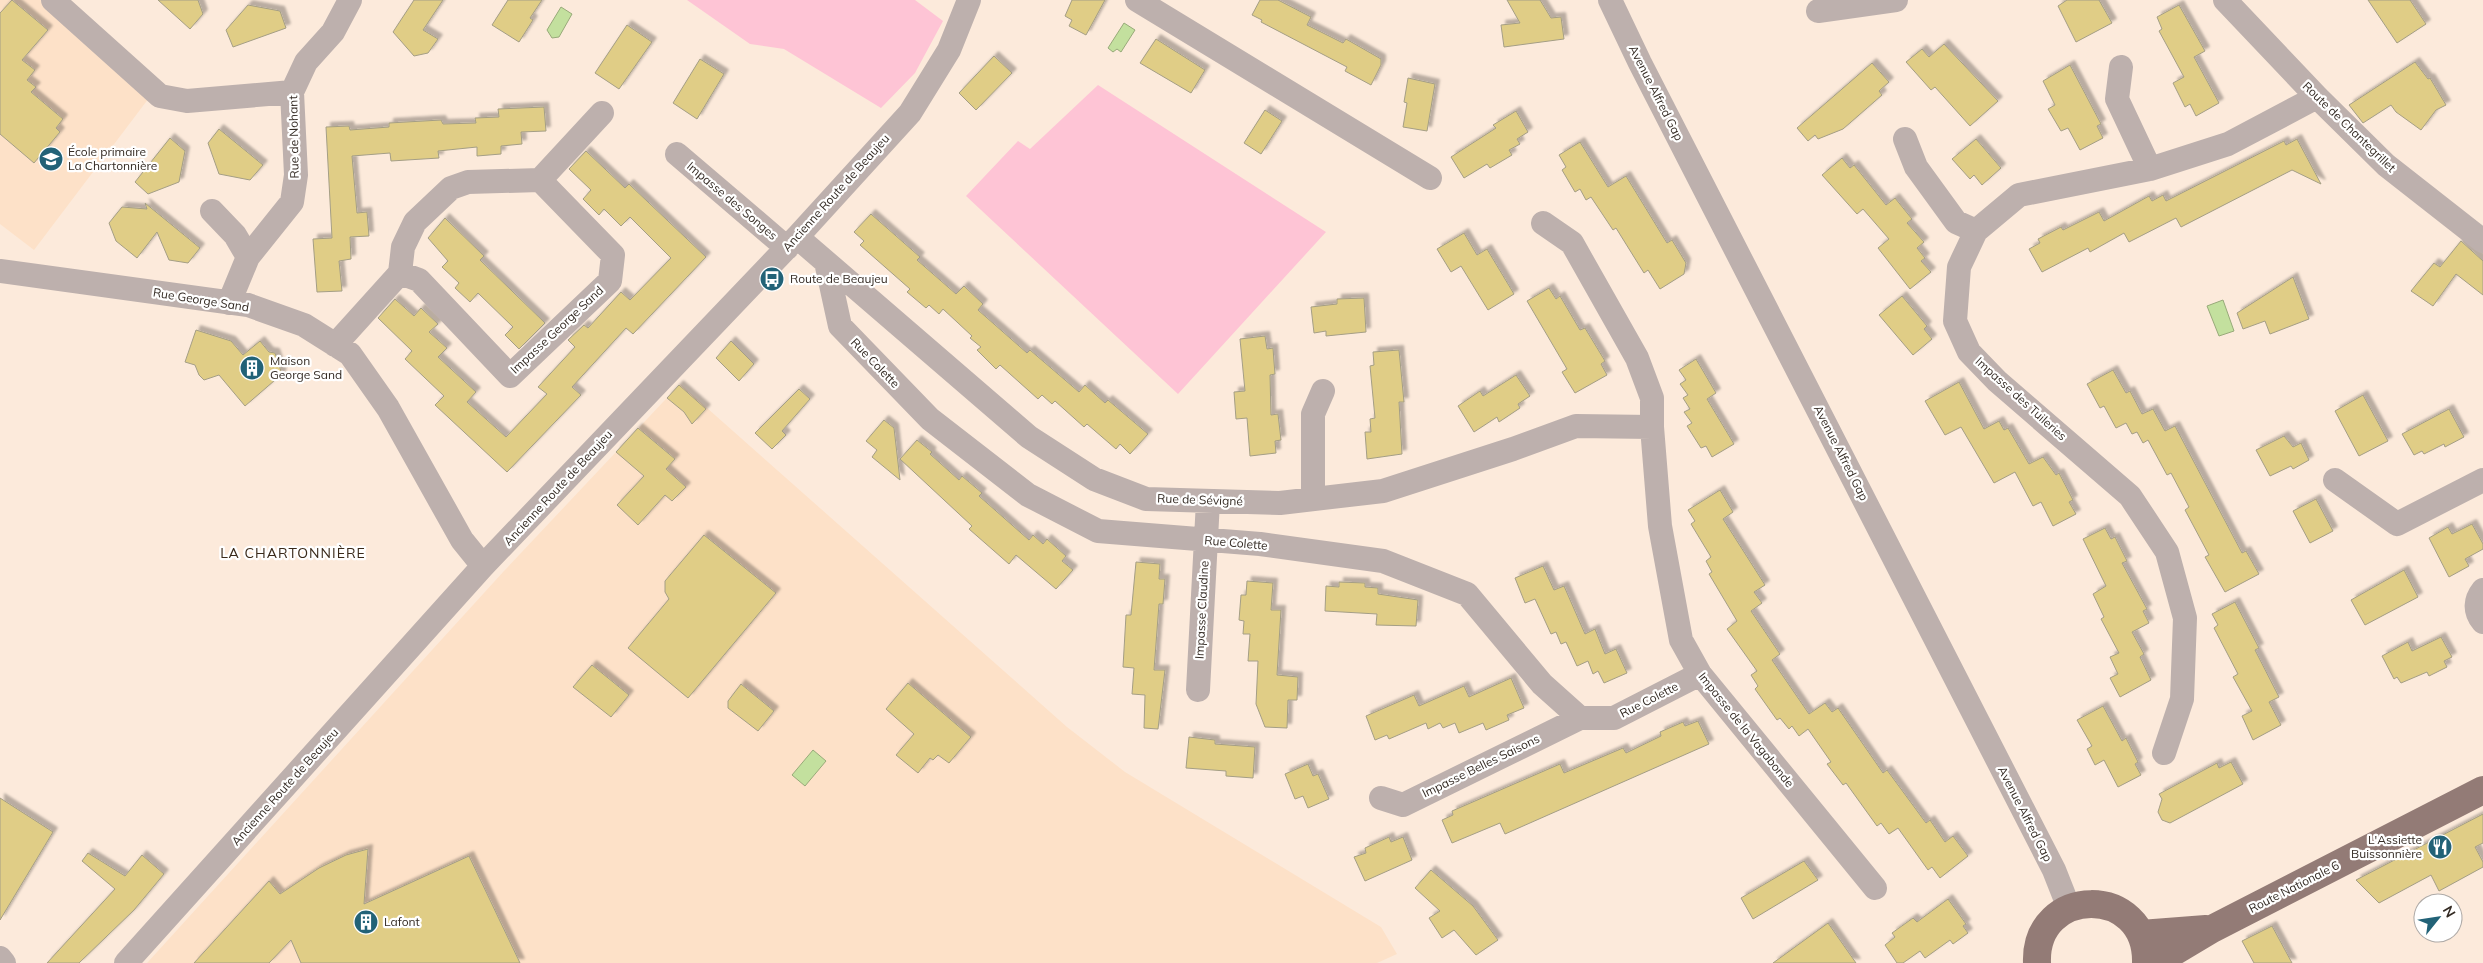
<svg xmlns="http://www.w3.org/2000/svg" width="2483" height="963" font-family="Mulish,sans-serif">
  <style>
    .built { fill: #fde1c8 }
    .green { fill: #fec4d5 }
    .water { fill: #c3e09e; stroke: #98aa79 }
    .building { fill: #e0cd86; stroke: #a49e85; filter: url(#shadow) }
    .lines { fill: none; stroke-linecap: round; stroke-linejoin: round }
    .minor { stroke: #bdb0ad; stroke-width: 24 }
    .major { stroke: #937b76; stroke-width: 28 }
    .labels { text-anchor: middle; stroke-width: 4.5; stroke-linejoin: round; paint-order: stroke }
    .street-label { font-size: 12px; fill: #342b24; stroke: #fff }
    .poi-label { font-size: 12px; fill: #342b24; stroke: #fff; text-anchor: start }
    .neighbourhood-label { font-size: 14px; letter-spacing: 1px; fill: #3a2a1a; stroke: #fff }
  </style>
  <defs>
    <filter id="shadow"><feDropShadow dx="4.5" dy="-4.5" stdDeviation="1" flood-color="#0004"/></filter>
  </defs>
  <rect width="100%" height="100%" fill="#fceadb"/>
  <!-- built -->
  <path class="built" d="M0 0H41L152 94 34 250 0 224Z
    M680 384 1067 727 1125 772 1381 927 1397 954 1377 963H147L504 571Z"/>
  <!-- green -->
  <path class="green" d="M687 0H915L943 21 915 73 881 108 784 49 750 44Z
    M1098 85 1326 232 1178 394 966 196 1018 141 1030 149Z"/>
  <!-- water -->
  <path class="water" d="M561 7 572 14 559 37 552 38 547 30Z
    M1124 23 1135 30 1121 52 1117 49 1113 52 1108 48Z
    M2223 300 2234 331 2219 336 2207 306Z
    M813 750 826 761 805 786 792 775Z"/>
  <!-- building -->
  <path class="building" d="M12 0 48 30 22 60 35 70 27 80 36 87 31 92 63 119 56 128 60 132 34 163 0 134V13Z
    M158 0H198L203 14 190 29Z
    M414 0H443L423 30 438 39 428 53 414 56 393 32Z
    M508 0H542L530 18 533 20 519 42 492 25Z
    M1072 0H1105L1086 35 1069 26 1072 20 1065 16Z
    M1260 0H1278L1311 17 1307 25 1343 43 1346 39 1381 59V65L1371 85 1345 71 1347 67 1261 22 1262 20 1252 15Z
    M1507 0H1540L1551 18 1561 17 1564 39 1504 47 1501 25 1520 23Z
    M2067 0H2099L2112 23 2076 42 2058 6Z
    M2368 0H2410L2426 24 2397 43Z
    M248 5 280 11 286 28 233 47 226 30Z
    M2179 5 2205 51 2194 57 2219 103 2196 116 2190 104 2185 107 2173 83 2184 77 2159 31 2162 29 2157 17Z
    M627 25 652 42 619 89 595 73Z
    M1156 39 1205 70 1191 93 1140 63Z
    M1944 44 1998 101 1970 126 1935 87 1931 90 1906 62 1922 49 1929 57Z
    M994 56 1012 73 976 110 959 93Z
    M700 59 724 74 697 119 673 103Z
    M2415 62 2428 79 2430 78 2446 105 2436 110 2421 130 2396 112 2391 105 2363 123 2349 105Z
    M1872 63 1889 82 1879 91 1882 95 1843 129 1818 139 1815 135 1808 141 1797 128Z
    M2070 65 2101 124 2097 126 2103 138 2080 150 2068 128 2061 131 2048 109 2055 105 2043 81Z
    M1408 78 1435 84 1427 131 1403 127 1407 103 1404 102Z
    M544 107 546 131 521 132 522 144 501 146V154L477 156V147L438 151 439 158 391 161 390 153 352 156 357 213 367 212 369 236 350 237 351 259 339 261 342 291 317 292 313 239 332 238 326 127 349 126 350 130 389 127V123L441 120 443 124 476 123 475 118 499 117 498 109Z
    M1265 110 1282 121 1261 154 1244 143Z
    M1516 111 1528 132 1517 139 1520 144 1509 150 1512 155 1490 168 1487 164 1464 178 1451 157 1496 128 1493 125Z
    M219 129 263 165 250 180 219 174 208 143Z
    M170 138 185 151 179 182 148 194 135 182Z
    M1976 139 2001 168 1982 185 1974 175 1970 179 1952 159Z
    M2297 139 2321 184 2292 170 2181 227 2176 218 2129 242 2124 233 2090 252 2088 248 2042 272 2029 249 2040 243 2038 239 2061 227 2063 230 2099 212 2104 221 2149 196 2152 201 2163 195 2166 201 2284 141 2286 145Z
    M1580 142 1608 187 1626 176 1667 243 1672 240 1686 263 1684 274 1660 289 1648 270 1644 273 1616 228 1613 230 1591 197 1586 200 1580 189 1575 192 1562 170 1566 167 1559 155Z
    M586 151 625 188 629 184 706 257 633 334 626 328 572 387 581 395 507 472 435 405 444 396 405 359 412 351 378 318 395 299 414 316 421 308 438 324 429 332 447 348 438 357 476 392 467 402 506 437 547 394 538 387 575 347 568 340 584 325 588 328 621 292 630 300 671 258 630 217 621 226 604 209 599 215 583 199 591 190 569 169Z
    M1842 158 1850 168 1854 165 1886 205 1895 198 1912 219 1907 223 1924 242 1917 248 1925 258 1921 261 1931 272 1910 289 1878 248 1889 239 1863 209 1857 214 1822 175Z
    M145 203 200 248 188 263 169 260 157 232 137 258 116 241 109 223 122 207 147 209Z
    M871 214 920 257 917 260 956 294 964 286 983 304 978 310 1027 353 1030 350 1079 392 1085 385 1105 403 1108 400 1148 434 1130 454 1120 444 1116 449 1087 424 1084 427 1055 401 1052 404 1042 395 1038 399 1000 365 996 369 977 350 981 347 970 338 972 336 943 309 939 314 929 305 926 308 907 292 910 289 860 245 864 241 854 232Z
    M445 218 484 256 480 260 545 323 519 349 505 335 513 327 478 293 470 302 455 288 459 283 442 267 448 261 428 238Z
    M1464 233 1477 255 1487 249 1514 294 1488 310 1461 266 1451 272 1437 249Z
    M2461 241 2483 261V295L2456 274 2433 306 2411 291 2434 263 2440 267Z
    M2293 277 2309 319 2270 334 2265 321 2243 329 2237 313Z
    M1549 288 1556 299 1560 296 1580 330 1585 328 1605 361 1601 364 1607 375 1575 393 1562 372 1567 369 1527 301Z
    M1902 296 1927 326 1924 329 1932 339 1913 355 1879 315Z
    M1364 298 1366 332 1326 336V331L1314 333 1311 307 1337 304V299Z
    M196 330 231 341 243 355 260 341 269 352 275 353 282 374 245 406 219 375 204 380 199 375 195 365 185 362Z
    M1265 336 1267 349 1273 348 1274 362 1275 374 1270 375 1271 415 1278 414 1281 440 1275 441 1276 453 1250 456 1247 418 1236 419 1234 392 1245 391 1240 339Z
    M731 341 754 364 739 381 716 358Z
    M1399 350 1404 402H1399L1402 454 1367 459 1365 432H1371L1370 419 1375 418 1370 366 1374 365 1373 352Z
    M1696 359 1716 393 1707 399 1734 444 1712 457 1706 446 1701 448 1687 426 1692 423 1684 412 1690 409 1683 398 1688 395 1680 384 1686 380 1679 370Z
    M2113 370 2126 393 2130 391 2142 414 2153 409 2165 431 2175 426 2242 553 2246 551 2259 574 2225 592 2205 557 2209 555 2185 510 2189 507 2171 473 2167 475 2148 440 2143 443 2137 432 2132 434 2126 423 2116 428 2104 406 2100 408 2087 384Z
    M1516 375 1530 396 1518 404 1520 408 1499 422 1497 417 1474 432 1458 406 1480 391 1483 396Z
    M1959 382 1984 429 1999 421 2004 430 2008 428 2029 464 2043 457 2056 475 2059 473 2073 500 2069 502 2076 514 2053 526 2041 502 2033 506 2015 472 1994 483 1961 427 1945 435 1925 401Z
    M679 385 706 409 692 424 684 412 667 398Z
    M799 389 810 399 782 431 786 435 772 449 755 433Z
    M2363 395 2388 441 2359 456 2335 411Z
    M2449 409 2464 437 2445 447 2444 444 2424 454 2422 451 2414 455 2402 434Z
    M884 420 894 428 900 480 872 457 877 450 866 441Z
    M638 428 675 459 666 469 686 487 672 501 665 495 638 525 617 505 644 476 616 452Z
    M2284 436 2293 447 2301 443 2309 460 2293 469 2291 466 2270 476 2256 450Z
    M917 440 932 452 930 454 959 480 962 476 982 493 979 496 1029 540 1033 535 1043 544 1047 539 1066 556 1062 561 1073 570 1056 589 1016 555 1009 564 969 529 972 526 900 459Z
    M1720 490 1733 512 1723 519 1765 585 1754 592 1762 603 1751 611 1780 654 1772 660 1809 714 1825 703 1832 712 1838 708 1883 773 1887 770 1926 823 1930 820 1945 842 1953 836 1968 856 1940 878 1932 867 1928 870 1898 828 1889 834 1881 823 1877 826 1846 783 1843 785 1827 764 1831 762 1808 729 1799 736 1792 726 1789 729 1780 718 1777 720 1755 689 1758 686 1751 675 1757 671 1727 629 1737 621 1709 574 1712 572 1706 561 1711 557 1691 524 1695 521 1688 510Z
    M2316 499 2333 531 2310 543 2293 511Z
    M2472 524 2483 544V549L2465 559 2469 566 2449 577 2429 538 2448 527 2452 534Z
    M2105 528 2111 539 2115 537 2127 561 2122 563 2147 609 2143 611 2149 623 2132 632 2144 654 2140 657 2151 680 2120 697 2110 678 2118 674 2110 657 2119 653 2101 619 2104 617 2093 594 2106 586 2083 539Z
    M704 535 776 593 688 698 628 648 669 599 665 592V581Z
    M1136 562 1160 564 1159 579H1165L1163 604H1159L1154 670H1165L1158 729 1144 728 1145 695 1132 694 1134 668 1123 667 1126 615H1131Z
    M1543 566 1554 590 1564 586 1585 634 1595 629 1605 654 1616 649 1627 673 1604 683 1598 671 1593 674 1588 661 1577 666 1566 642 1561 644 1556 632 1551 634 1535 599 1525 603 1515 578Z
    M2404 570 2418 597 2365 625 2351 600Z
    M1247 581 1273 583 1271 610H1281L1277 675 1298 677 1297 700H1288L1287 728 1265 727 1256 704 1258 661H1248L1250 634H1243L1244 621 1239 620 1241 595H1246Z
    M1339 582 1365 583V587L1378 588V594L1418 600 1416 626 1376 625 1377 614 1325 611 1326 586 1339 587Z
    M2235 602 2259 648 2255 650 2279 697 2269 702 2281 725 2253 740 2242 716 2252 711 2233 677 2238 674 2214 628 2218 625 2212 614Z
    M2441 637 2452 657 2444 661 2447 667 2429 676 2427 672 2401 683 2397 677 2394 679 2382 656 2408 642 2412 651Z
    M592 665 629 695 611 717 573 687Z
    M1511 678 1524 708 1507 715 1509 720 1486 730 1483 723 1459 733 1455 723 1443 728 1440 723 1428 729 1426 723 1389 739 1387 735 1375 740 1366 716 1414 695 1419 706 1464 686 1469 697Z
    M908 683 971 737 949 763 938 755 933 760 930 758 918 773 896 755 914 734 886 709Z
    M741 684 774 711 758 731 728 708V701Z
    M2103 706 2122 741 2126 738 2138 762 2135 764 2141 775 2118 787 2104 760 2095 765 2087 749 2092 746 2077 720Z
    M1698 721 1709 744 1505 834 1500 823 1452 843 1442 820 1453 815 1452 811 1560 764 1564 773 1623 748 1626 753 1661 736 1660 732 1683 722 1685 726Z
    M1189 737 1215 740V744L1255 747 1253 778 1226 776V771L1186 768Z
    M2231 762 2243 784 2170 823 2162 820 2158 812 2162 799 2159 794 2217 763 2219 768Z
    M1308 764 1313 776 1318 774 1329 799 1308 808 1303 796 1295 799 1285 774Z
    M0 798 53 832 0 920Z
    M2483 814V843L2475 847 2483 862V867L2439 891 2431 875 2379 903 2356 880Z
    M1389 837 1391 842 1403 837 1412 860 1365 881 1354 857 1366 853 1365 848Z
    M368 849 364 904 469 856 520 963H301L291 940 269 963H194L269 881 280 894 319 868 346 855Z
    M88 853 125 876 142 855 164 874 134 910 79 963H47L115 889 82 861Z
    M1804 861 1818 880 1753 919 1741 898Z
    M1431 870 1473 906 1498 940 1476 955 1454 930 1442 938 1429 918 1440 911 1415 888Z
    M1948 899 1966 924 1963 926 1968 933 1953 944 1950 940 1925 958 1920 951 1903 963H1897L1885 945 1895 937 1892 933 1913 918 1917 922Z
    M1828 923 1856 963H1773Z
    M2272 926 2292 963H2254L2242 941Z"/>
  <g class="lines">
    <!-- minor -->
    <path class="minor" d="M53 0 160 96 187 101 292 92
      M1137 0 1430 178
      M1610 0 1640 63 2054 870 2069 908
      M2225 0 2317 97 2386 165 2483 241
      M1818 11 1896 0
      M2121 67 2117 99 2150 169
      M1905 139 1916 167 1956 222 1976 231
      M677 154 787 248
      M540 180 602 113
      M212 211 235 235 248 257
      M1543 223 1572 243 1637 358 1652 398V427L1660 526 1681 640 1700 674 1875 888
      M797 237 1029 437 1094 479 1146 499 1280 503 1383 491 1513 449 1576 426 1652 427
      M826 262 840 326 930 419 1028 495 1098 531 1260 544 1383 561 1467 594 1542 684 1580 718H1614L1700 674
      M0 271 248 305 304 325 350 354 388 408 462 540 483 566
      M229 303 248 257 292 202 296 175 292 92 306 62 333 32 350 0
      M335 345 400 273 403 247 415 222 451 188 468 182 540 180 613 255 610 281 510 376 419 280 400 273
      M2335 480 2397 524 2483 480
      M1313 499V414L1323 391
      M2483 590C2475 600 2474 611 2483 622
      M1198 690 1208 501
      M2164 753 2182 699 2185 618 2167 552 2130 496 1997 381 1969 352 1955 321 1959 267 1976 231 2019 195 2150 169 2228 144 2317 97
      M1381 798 1403 805 1580 718
      M0 958 4 963
      M126 963 483 566 797 237 910 113 949 50 969 0"/>
    <!-- major -->
    <path class="major" d="M2141 934 2206 929
      M2037 963C2034 885 2148 884 2146 963
      M2155 963 2212 929 2483 790"/>
  </g>
  <!-- icons -->
  <defs>
    <symbol id="school-disc" viewBox="-11 -11 22 22"><circle r="9.5" fill="#226277" stroke="#fff"/><path d="M0-5L7-2L0 1L-7-2ZM-4 1L0 2.5L4 1V4Q0 6-4 4Z" fill="#fff"/></symbol>
    <symbol id="bus-disc" viewBox="-11 -11 22 22"><circle r="9.5" fill="#226277" stroke="#fff"/><path d="M-5-6H5V4H4V6H2V4H-2V6H-4V4H-5ZM-3.5-4V0h7V-4ZM-3.5 1.2v1.5H-2V1.2ZM2 1.2v1.5H3.5V1.2Z" fill="#fff"/></symbol>
    <symbol id="building-disc" viewBox="-11 -11 22 22"><circle r="9.5" fill="#226277" stroke="#fff"/><path d="M-4-6H4V6H1V3H-1V6H-4ZM-2.5-4.3h1.7v1.8h-1.7ZM.8-4.3h1.7v1.8H.8ZM-2.5-1h1.7V.8h-1.7ZM.8-1h1.7V.8H.8Z" fill="#fff"/></symbol>
    <symbol id="restaurant-disc" viewBox="-11 -11 22 22"><circle r="9.5" fill="#226277" stroke="#fff"/><path d="M-5-6h1v4h1v-4h1v4h1v-4h1v5L-1.5 .5V6h-2V.5L-5-1ZM5-6V6H3V1.5H1.5Q1.5-4 5-6Z" fill="#fff"/></symbol>
  </defs>
  <g fill-rule="evenodd">
    <use href="#school-disc" x="37" y="145" width="28" height="28"/>
    <use href="#bus-disc" x="758" y="265" width="28" height="28"/>
    <use href="#building-disc" x="238" y="354" width="28" height="28"/>
    <use href="#restaurant-disc" x="2426" y="833" width="28" height="28"/>
    <use href="#building-disc" x="352" y="908" width="28" height="28"/>
  </g>
  <g class="labels">
    <!-- street labels -->
    <g class="street-label">
      <text transform="translate(1656 93) rotate(63)" y="4">Avenue Alfred Gap</text>
      <text transform="translate(2349 127) rotate(44)" y="4">Route de Chantegrillet</text>
      <text transform="translate(294 137) rotate(-91)" y="4">Rue de Nohant</text>
      <text transform="translate(836 193) rotate(-48)" y="4">Ancienne Route de Beaujeu</text>
      <text transform="translate(732 201) rotate(40)" y="4">Impasse des Songes</text>
      <text transform="translate(201 300) rotate(9)" y="4">Rue George Sand</text>
      <text transform="translate(557 330) rotate(-43)" y="4">Impasse George Sand</text>
      <text transform="translate(875 363) rotate(46)" y="4">Rue Colette</text>
      <text transform="translate(2021 399) rotate(42)" y="4">Impasse des Tuileries</text>
      <text transform="translate(1841 453) rotate(63)" y="4">Avenue Alfred Gap</text>
      <text transform="translate(558 488) rotate(-47)" y="4">Ancienne Route de Beaujeu</text>
      <text transform="translate(1200 500) rotate(2)" y="4">Rue de Sévigné</text>
      <text transform="translate(1236 543) rotate(5)" y="4">Rue Colette</text>
      <text transform="translate(1202 610) rotate(-87)" y="4">Impasse Claudine</text>
      <text transform="translate(1649 700) rotate(-27)" y="4">Rue Colette</text>
      <text transform="translate(1746 730) rotate(51)" y="4">Impasse de la Vagabonde</text>
      <text transform="translate(1481 766) rotate(-26)" y="4">Impasse Belles Saisons</text>
      <text transform="translate(285 787) rotate(-48)" y="4">Ancienne Route de Beaujeu</text>
      <text transform="translate(2025 814) rotate(63)" y="4">Avenue Alfred Gap</text>
      <text transform="translate(2294 887) rotate(-27)" y="4">Route Nationale 6</text>
    </g>
    <!-- poi labels -->
    <g class="poi-label">
      <text x="68" y="156">École primaire<tspan x="68" dy="14">La Chartonnière</tspan></text>
      <text x="790" y="283">Route de Beaujeu</text>
      <text x="270" y="365">Maison<tspan x="270" dy="14">George Sand</tspan></text>
      <text x="2422" y="844" text-anchor="end">L'Assiette<tspan x="2422" dy="14">Buissonnière</tspan></text>
      <text x="384" y="926">Lafont</text>
    </g>
    <!-- neighbourhood labels -->
    <g class="neighbourhood-label">
      <text x="293" y="558">LA CHARTONNIÈRE</text>
    </g>
  </g>
  <!-- north arrow -->
  <g transform="translate(2438 918) rotate(60)"><circle r="24" fill="#ffffff" stroke="#aeaaa7"/>
  <path d="M0-4L9 19L0 12L-9 19Z" fill="#226277"/>
  <text y="-8" font-size="14" font-weight="bold" text-anchor="middle" fill="#342b24">N</text>
  </g>
</svg>
